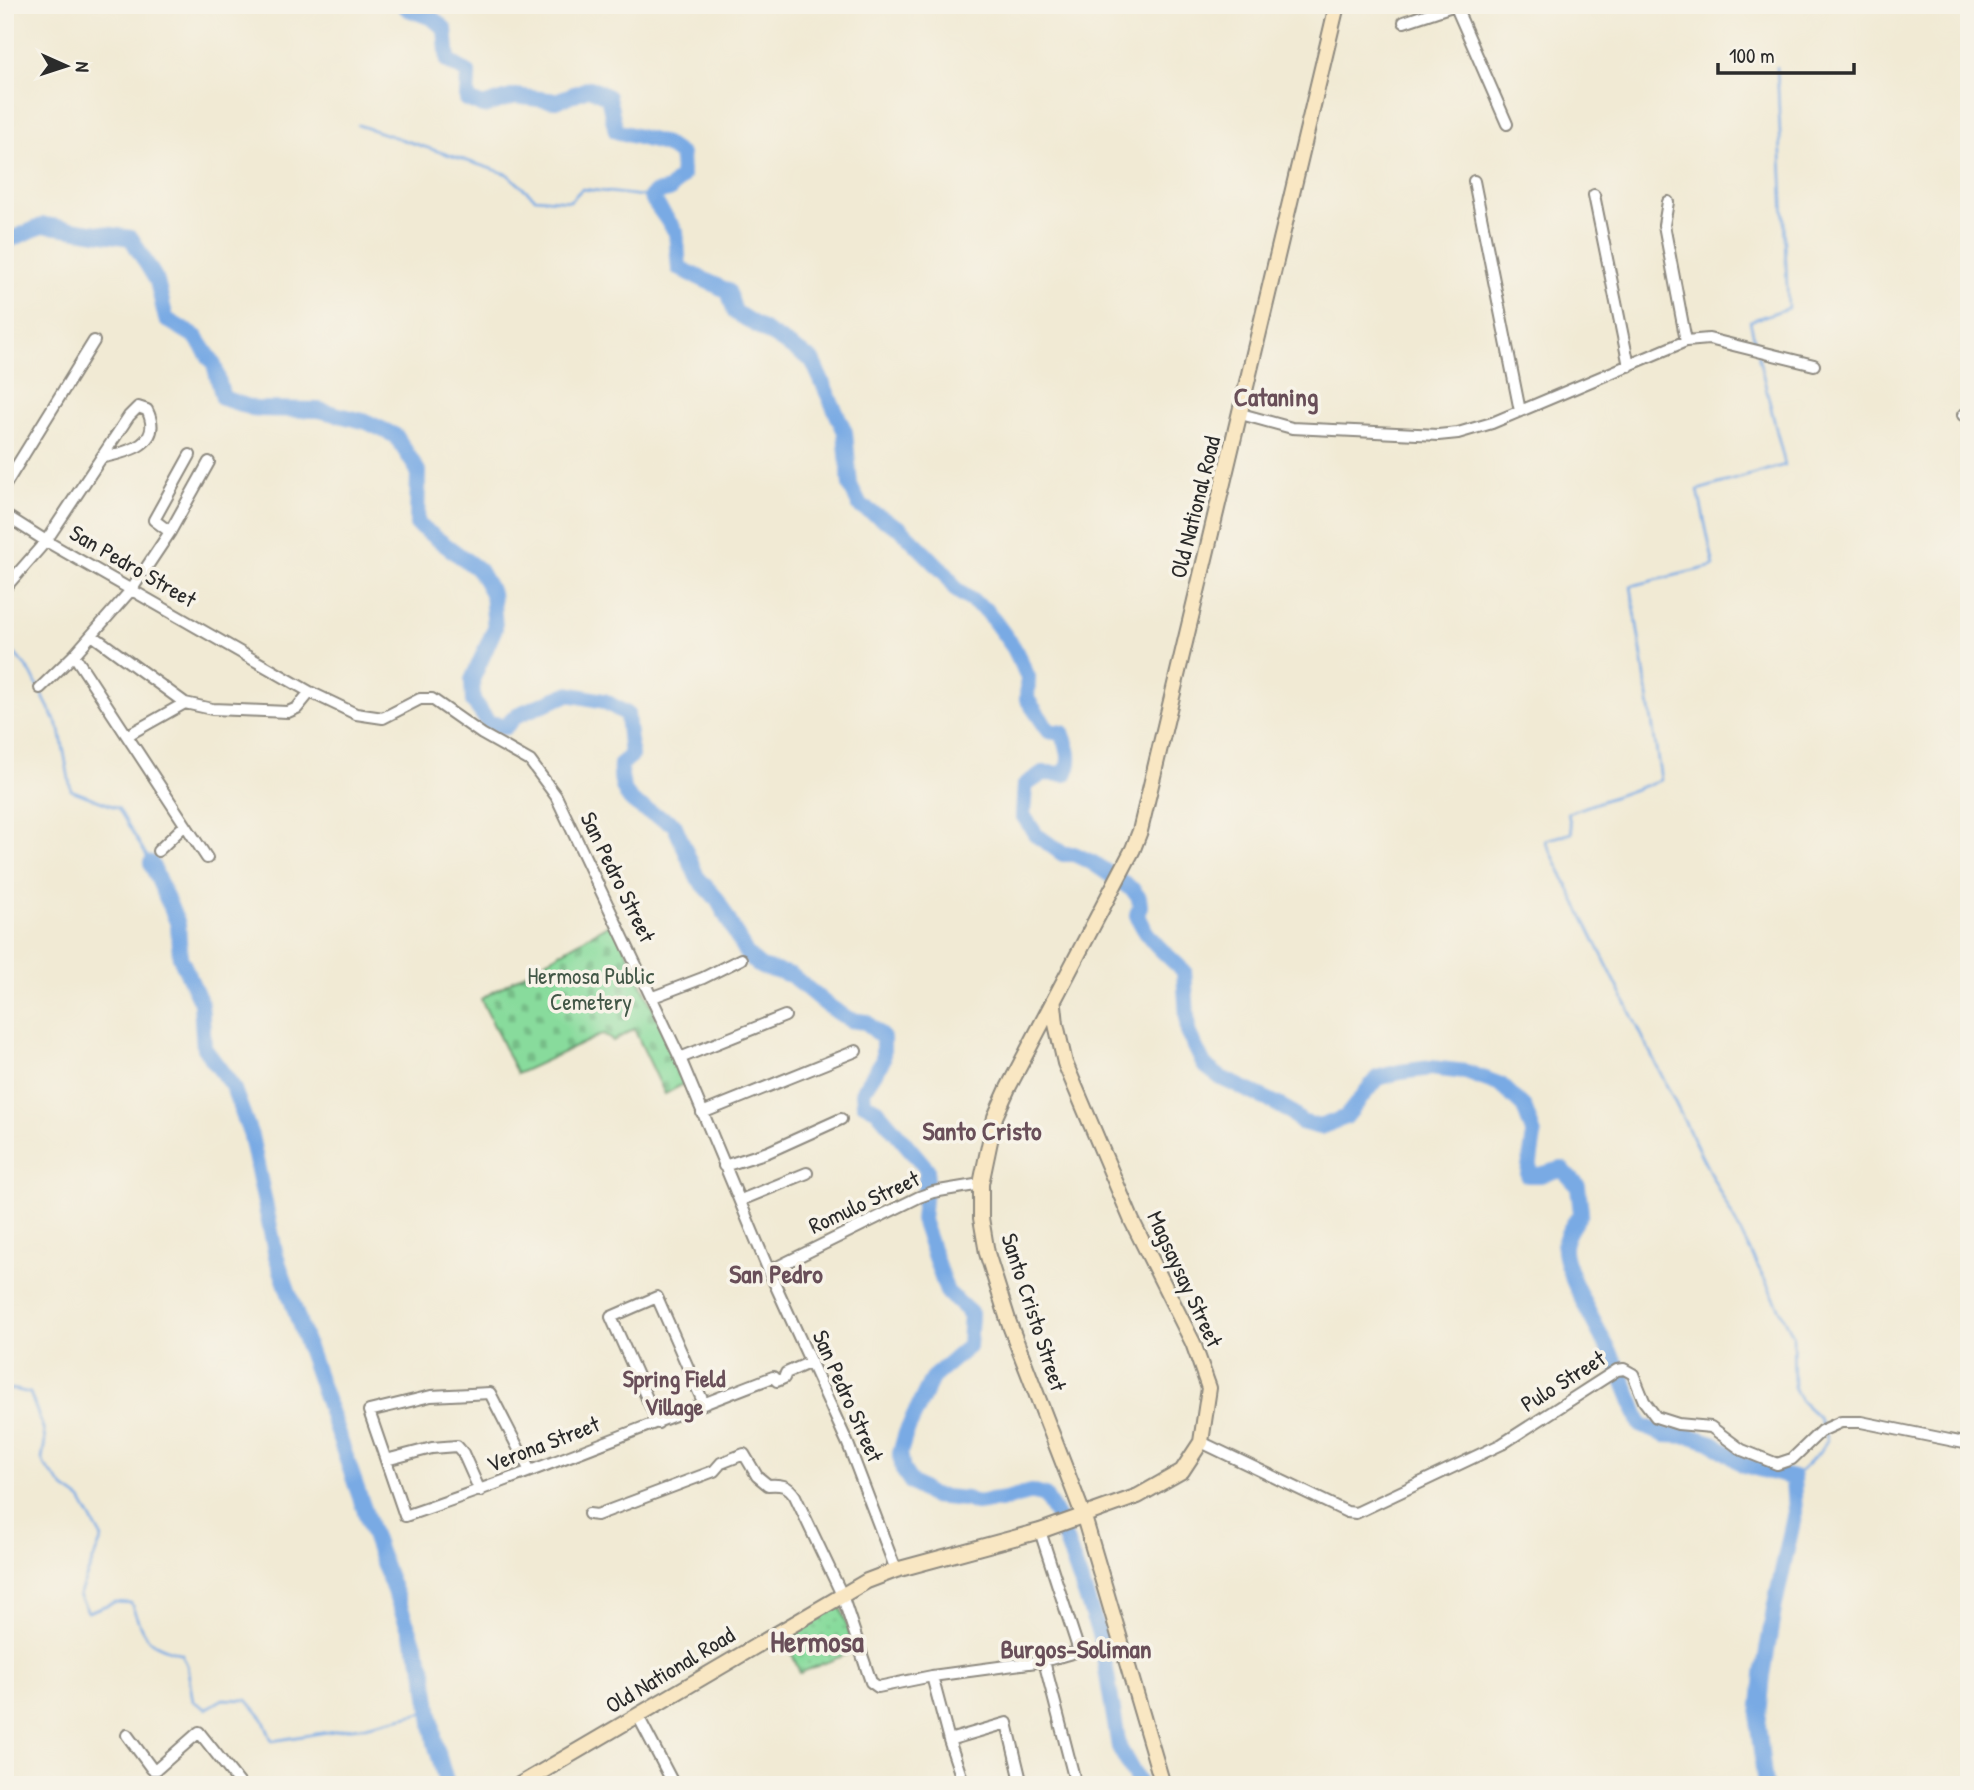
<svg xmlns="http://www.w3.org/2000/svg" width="1974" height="1790" font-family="'Patrick Hand',sans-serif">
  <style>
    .green { fill: url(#green-dots); stroke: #5a8364; stroke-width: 2 }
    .cemetery { fill: url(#cemetery-stones); stroke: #5a8364; stroke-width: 2 }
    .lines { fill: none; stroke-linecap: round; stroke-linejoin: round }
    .stream { stroke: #79aae4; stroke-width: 2.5 }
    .river { stroke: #79aae4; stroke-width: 16 }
    .street-casing { stroke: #8e8a80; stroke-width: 14 }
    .secondary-casing { stroke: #8e8a80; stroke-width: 18 }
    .street { stroke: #fff; stroke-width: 10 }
    .secondary { stroke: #f9e7c3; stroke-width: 14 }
    .labels { text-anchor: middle; stroke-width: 7; stroke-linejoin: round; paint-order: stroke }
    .street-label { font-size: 23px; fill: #2b2b2b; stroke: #f7f3e8 }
    .park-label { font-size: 23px; fill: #425747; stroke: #f7f3e8 }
    .neighbourhood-label { font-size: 24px; font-weight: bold; fill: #694f59; stroke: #f7f3e8 }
    .quarter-label { font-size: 26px; font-weight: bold; fill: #694f59; stroke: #f7f3e8 }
    .district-label { font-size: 30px; font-weight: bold; fill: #694f59; stroke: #f7f3e8 }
  </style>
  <defs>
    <pattern id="green-dots" width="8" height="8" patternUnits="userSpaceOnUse" patternTransform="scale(1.75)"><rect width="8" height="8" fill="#88db9c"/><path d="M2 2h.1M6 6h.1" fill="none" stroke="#76bc87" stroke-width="1.8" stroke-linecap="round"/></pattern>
    <pattern id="cemetery-stones" width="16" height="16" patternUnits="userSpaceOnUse" patternTransform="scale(1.75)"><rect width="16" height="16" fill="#88db9c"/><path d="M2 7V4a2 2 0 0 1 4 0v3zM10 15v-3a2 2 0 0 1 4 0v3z" fill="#76bc87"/></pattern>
  </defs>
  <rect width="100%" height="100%" fill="#f7f3e8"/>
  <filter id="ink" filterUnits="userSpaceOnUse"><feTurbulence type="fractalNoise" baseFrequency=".0143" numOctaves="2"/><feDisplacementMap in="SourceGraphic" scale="14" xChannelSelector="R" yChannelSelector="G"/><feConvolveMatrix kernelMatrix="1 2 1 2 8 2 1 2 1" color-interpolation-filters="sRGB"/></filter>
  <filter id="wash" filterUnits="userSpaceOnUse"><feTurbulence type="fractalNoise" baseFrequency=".00686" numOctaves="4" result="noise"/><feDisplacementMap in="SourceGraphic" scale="28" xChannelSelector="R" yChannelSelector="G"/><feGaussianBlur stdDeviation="1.57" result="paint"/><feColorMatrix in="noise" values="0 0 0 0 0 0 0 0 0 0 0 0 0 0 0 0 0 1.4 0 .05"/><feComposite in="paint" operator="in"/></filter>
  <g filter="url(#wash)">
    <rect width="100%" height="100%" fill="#f1ead4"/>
    <!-- green -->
    <path class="green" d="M840 1605 855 1651 800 1673 784 1635Z"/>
    <!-- cemetery -->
    <path class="cemetery" d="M613 922 687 1082 665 1094 634 1029 613 1041 603 1034 517 1074 481 999Z"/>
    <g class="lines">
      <!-- stream -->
      <path class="stream" d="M358 125 507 174 535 198 570 201 582 189 651 197
        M1756 347 1750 321 1788 308 1777 67
        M1758 355 1785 465 1698 490 1714 566 1631 586 1661 780 1568 813 1572 833 1545 840 1702 1157 1793 1335 1794 1387 1801 1401 1819 1418 1822 1426
        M5 642 31 673 38 687
        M41 693 60 730 71 790 118 808 151 863
        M5 1392 12 1389 30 1393 43 1428 45 1441 42 1459 45 1466 64 1488 81 1500 102 1538 79 1595 88 1612 115 1602 131 1603C146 1640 142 1641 182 1654L187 1665 193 1701 206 1709 223 1699 247 1700 263 1719 272 1741 365 1726 430 1711
        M1793 1478 1819 1453 1827 1440 1824 1432"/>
      <!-- river -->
      <path class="river" d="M404 5 408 9 432 18 445 29 448 61 468 73 467 99 483 106 515 96 556 101 590 88 608 97 616 131 665 144 681 155 682 176 669 190 655 193 651 197 676 232 679 268 728 291 735 312 812 360 845 432 850 485 860 506 901 529 946 574 956 590 987 611 1014 648 1028 677 1027 699 1049 731 1062 733C1068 747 1073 760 1065 774L1043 773 1025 785 1023 815 1036 835 1063 854H1074L1093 863 1133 890 1139 898 1140 906 1137 915C1146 939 1166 954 1184 971L1188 1032 1204 1065 1221 1078 1273 1102 1291 1112 1301 1122 1320 1127 1346 1117 1377 1078 1400 1072 1431 1068 1466 1072 1501 1085 1524 1107 1534 1135 1528 1175H1540L1562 1169 1578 1186 1581 1213C1574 1223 1565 1235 1564 1247 1562 1270 1606 1343 1617 1366
        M5 242 44 225 131 238 157 281 166 319 196 337 214 364 223 398 255 409 319 410 367 422 396 436 418 471 417 524 479 570 492 593 495 628 472 680 473 701 488 722 505 727 517 715 568 694 604 701 627 714 631 756 621 764C618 805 642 807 674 824L697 877 717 899 747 955 761 967 791 975 827 1005 850 1020 866 1022 883 1038V1060L863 1091 864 1103 877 1110 927 1169 922 1220 947 1292 971 1314 969 1346 932 1378 906 1433 900 1453 903 1470 911 1482 932 1496 966 1499 976 1503 1006 1499 1031 1492 1045 1496 1058 1518 1101 1639 1119 1747 1140 1785
        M151 863 178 924 180 957 201 1003 204 1048 233 1087 251 1136 276 1256 379 1552 424 1668 435 1743 447 1785
        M1621 1374 1641 1425 1665 1435 1691 1436 1713 1443 1744 1465 1793 1478 1795 1512 1774 1609 1763 1675 1758 1726 1765 1785"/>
    </g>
  </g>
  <g filter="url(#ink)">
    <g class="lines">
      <defs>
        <path id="street" d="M1455 5 1507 124
          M1404 22 1455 5
          M1474 181 1520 411
          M1594 195 1629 366
          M1668 202 1664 225 1686 341
          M1241 414 1292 428 1438 435 1458 433 1492 423 1686 341 1709 339 1814 365
          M1963 415 1969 413
          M5 485 94 341
          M5 515 46 541 310 692 356 714 383 718 420 699H432L482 734 530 761 556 796 680 1058 769 1271 848 1444 896 1570
          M170 532 209 462
          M5 588 46 541 129 416 138 407 147 410C164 444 128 452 104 457
          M92 635 185 703 212 709 288 712 297 708 310 692
          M74 655 207 858
          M40 688 74 655 132 589 170 532 154 520 190 455
          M128 735 185 703
          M158 851 185 825
          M653 997 703 978 741 959
          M680 1058 785 1016
          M702 1113 856 1051
          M724 1166 768 1152 841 1119
          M741 1200 807 1173
          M769 1271 919 1197 933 1192 981 1184
          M658 1423 611 1317 657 1297 704 1404
          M1201 1442 1347 1512 1356 1513 1502 1444 1617 1370 1624 1369 1633 1374 1644 1401 1656 1417 1678 1424 1711 1427 1742 1450 1777 1464 1792 1459 1821 1431 1841 1422H1861L1969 1444
          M386 1460 432 1448 457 1446 463 1453 480 1491
          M530 1471 490 1393 431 1396 369 1411 405 1516C529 1474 650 1424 773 1377L777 1381 784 1378 786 1373 811 1362
          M589 1514 597 1515 714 1471 721 1463 744 1454 757 1476 768 1485C781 1484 788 1485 795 1496L842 1595 871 1682 878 1687 932 1676 1044 1661 1079 1651 1040 1531
          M1044 1661 1076 1785
          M932 1676 949 1740 964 1785
          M638 1716 674 1785
          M127 1735 152 1769H157L199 1732 241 1785
          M949 1740 1007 1723 1022 1785"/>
        <path id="secondary" d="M519 1785 867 1581 896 1570 1040 1531 1138 1496 1182 1471 1201 1442 1209 1388 1193 1343 1132 1221 1065 1063 1056 1024 1054 1005
          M1163 1785 1084 1517 1009 1323 987 1253 981 1218V1184L995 1117 1008 1088 1133 849 1140 831 1337 5"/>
      </defs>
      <!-- street casing -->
      <use href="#street" class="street-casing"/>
      <!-- secondary casing -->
      <use href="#secondary" class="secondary-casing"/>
      <!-- street -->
      <use href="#street" class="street"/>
      <!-- secondary -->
      <use href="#secondary" class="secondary"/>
    </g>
  </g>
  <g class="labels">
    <!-- street labels -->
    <g class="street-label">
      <text transform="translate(1195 507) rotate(-76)" y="8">Old National Road</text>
      <text transform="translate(133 566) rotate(30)" y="8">San Pedro Street</text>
      <text transform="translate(618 877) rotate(64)" y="8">San Pedro Street</text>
      <text transform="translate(864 1202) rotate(-25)" y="8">Romulo Street</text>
      <text transform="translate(1185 1279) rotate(65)" y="8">Magsaysay Street</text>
      <text transform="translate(1034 1312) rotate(72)" y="8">Santo Cristo Street</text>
      <text transform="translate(1563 1381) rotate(-32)" y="8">Pulo Street</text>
      <text transform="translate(848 1396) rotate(66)" y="8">San Pedro Street</text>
      <text transform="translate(543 1444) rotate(-21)" y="8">Verona Street</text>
      <text transform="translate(670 1670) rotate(-31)" y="8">Old National Road</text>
    </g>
    <!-- park labels -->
    <g class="park-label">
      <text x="591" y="984">Hermosa Public<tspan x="591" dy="26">Cemetery</tspan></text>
    </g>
    <!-- neighbourhood labels -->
    <g class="neighbourhood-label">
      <text x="674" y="1387">Spring Field<tspan x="674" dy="28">Village</tspan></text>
    </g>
    <!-- quarter labels -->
    <g class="quarter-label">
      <text x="1276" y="406">Cataning</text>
      <text x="982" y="1140">Santo Cristo</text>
      <text x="776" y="1283">San Pedro</text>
      <text x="1076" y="1658">Burgos-Soliman</text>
    </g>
    <!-- district labels -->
    <g class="district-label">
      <text x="817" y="1652">Hermosa</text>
    </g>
  </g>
  <!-- margin -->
  <rect width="1974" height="1790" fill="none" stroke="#f7f3e8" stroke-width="28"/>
  <!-- north arrow -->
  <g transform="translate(66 66) rotate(93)" stroke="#f7f3e8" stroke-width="5" paint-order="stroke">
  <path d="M0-5L12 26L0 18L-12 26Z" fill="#2b2b2b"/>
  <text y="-10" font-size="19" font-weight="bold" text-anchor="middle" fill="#2b2b2b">N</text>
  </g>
  <!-- scale -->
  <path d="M1718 63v10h136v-10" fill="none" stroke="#2b2b2b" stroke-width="3.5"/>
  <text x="1729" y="63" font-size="21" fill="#2b2b2b" stroke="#f7f3e8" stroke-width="5" paint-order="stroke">100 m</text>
</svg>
